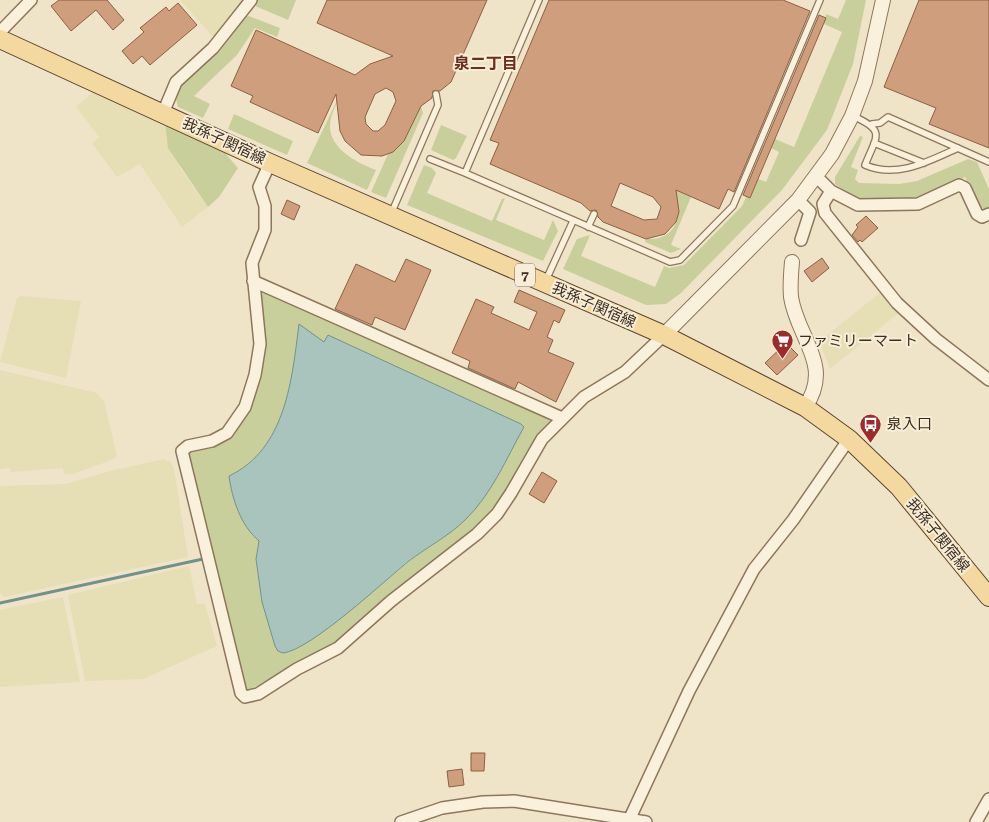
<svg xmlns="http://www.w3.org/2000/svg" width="989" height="822" font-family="'Roboto Serif','Noto Sans JP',serif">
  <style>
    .farmland { fill: #e6deb5 }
    .green { fill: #c9cf9b; fill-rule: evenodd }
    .water { fill: #a9c4bc; stroke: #6f938a }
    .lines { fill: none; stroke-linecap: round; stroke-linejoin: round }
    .stream { stroke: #6f938a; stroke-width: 3 }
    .building { fill: #cf9f7d; stroke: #8d5f41; fill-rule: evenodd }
    .service-casing { stroke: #8d765c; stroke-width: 8 }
    .minor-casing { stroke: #8d765c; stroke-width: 14 }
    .tertiary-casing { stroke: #8d765c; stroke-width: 16 }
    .primary-casing { stroke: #5b4430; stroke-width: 20 }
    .service { stroke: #faf1dc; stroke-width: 5.5 }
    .minor { stroke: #faf1dc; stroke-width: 11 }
    .tertiary { stroke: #faf1dc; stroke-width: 14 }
    .primary { stroke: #f3d9a0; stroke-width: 18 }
    .labels { text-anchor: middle; stroke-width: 4; stroke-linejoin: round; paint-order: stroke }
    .shield { fill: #f7eed8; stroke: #756857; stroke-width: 1 }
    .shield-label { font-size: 14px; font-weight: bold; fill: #3d2e20 }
    .street-label { font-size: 15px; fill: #3d2e20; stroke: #f7eed8 }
    .poi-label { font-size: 15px; fill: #3d2e20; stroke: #f7eed8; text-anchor: start }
    .neighbourhood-label { font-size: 16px; font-weight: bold; fill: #6b2e1e; stroke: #f7eed8 }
  </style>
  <rect width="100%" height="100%" fill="#f0e4c8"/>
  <!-- farmland -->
  <path class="farmland" d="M180 0H244L215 39Z
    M95 90 165 121 180 168 208 207 182 227 140 164 117 177 92 143 99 137 76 107Z
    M883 290 901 311 830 369 819 342Z
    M21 296 81 301 66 378 0 362 17 298Z
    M0 370 97 393 104 401 117 456 114 459 73 474H64L63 468 11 472 10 468 0 469Z
    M164 459 170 462 174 468 188 557 4 597 0 594V486L66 484 110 471Z
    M189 566 197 604H205L217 646 143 679 85 681 68 595Z
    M63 597 80 682 0 687V610Z"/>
  <!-- green -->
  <path class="green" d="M257 0H296L288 20 253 5Z
    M846 0H866L853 64 827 130 782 190 681 293 666 304 646 305 563 269 577 239 590 235 581 256 655 287 664 266 669 268 684 265 742 206 746 197 750 198 758 179 766 182 779 152 771 148 775 139 794 147 842 32 824 24 826 14 838 19Z
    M246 15 280 28 277 37 255 28 237 55 194 96 210 104 203 118 178 107 176 99 181 85 225 42Z
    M350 73 351 75C345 89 335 104 331 118 324 147 356 162 376 170L367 190 307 163Z
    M421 106 423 113 386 198 371 192 388 154 404 141Z
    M234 114 293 141 287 155 228 129Z
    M165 121 219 146 238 168 219 197 208 207 168 148Z
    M441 125 467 136 456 158 453 160 431 150Z
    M860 136 863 137 851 167 858 170 855 179 859 183 899 184 917 181 968 159 977 162 989 189V208L984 209 979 206 965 177 918 197 908 198H856L835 184V177Z
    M424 165 432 168 436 173 427 193 492 221 502 199 505 198 496 220 544 240 553 220 558 231 543 261 407 205Z
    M668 186 691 197 671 245 681 249 671 253 645 242 646 239C679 241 686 209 668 186Z
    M265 292 549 418 550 423 523 458 493 513 477 530 335 645 245 692 188 456 190 451 211 448 229 437 259 378 265 346 260 295ZM328 335 521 424 524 427C506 459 492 494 465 520 449 536 427 546 410 561 369 593 333 627 288 652L262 602 256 559 259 541 251 534 229 476C272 456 290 405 294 360L324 342Z"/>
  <!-- water -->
  <path class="water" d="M299 324 324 342 328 335 521 424 524 427C506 459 492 494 465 520 449 536 427 547 409 561 385 580 311 650 283 653L278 651 275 646 262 602 256 559 259 541C241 526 232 499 229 476 286 449 292 379 299 324Z"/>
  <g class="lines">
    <!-- stream -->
    <path class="stream" d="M0 603 203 559"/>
  </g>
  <!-- building -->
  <path class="building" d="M59 0H107L124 20 113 30 96 10 71 31 51 6Z
    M327 0H487L451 82 440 91H433L432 98 421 106 404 141 393 152 382 156 361 155 345 141 340 131 336 94 318 133 250 102 253 96 231 86 256 30 355 75 370 64 393 56 317 23ZM386 88 393 92 396 101 385 125 378 131H373L366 124 365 117 375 94Z
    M549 0H783L810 11 734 192 728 189 719 209 676 190 679 212 676 222 665 234 646 239 603 222 598 217 596 210 590 211 581 203 490 164 499 143 490 140ZM620 183 653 197 661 207 657 219 644 220 611 206Z
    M919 0H989V148L929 124 936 108 884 87Z
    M178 3 197 25 150 65 142 56 133 64 122 51 144 32 140 28 166 7 169 11Z
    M819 15 826 18 750 198 743 195Z
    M287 200 300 206 294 220 281 214Z
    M866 216 878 228 862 242 860 240 858 242 852 235 858 227 856 225Z
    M822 258 829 268 812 282 804 271Z
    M406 259 431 270 405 330 375 317 372 325 335 309 356 264 395 282Z
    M519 290 565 310 559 323 554 320 547 337 553 340 548 352 574 363 556 402 518 382 515 389 468 368 470 361 452 353 476 299 494 307 491 313 529 330 537 312 514 302Z
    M786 343 798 355 777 375 765 363Z
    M542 472 557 481 544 503 529 494Z
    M471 753H485L484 771H471Z
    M462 769 464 785 449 787 447 771Z"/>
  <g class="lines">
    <defs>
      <path id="service" d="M539 0 465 173 670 262 680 260 733 206 820 0
        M853 116C886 131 877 135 865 165 897 179 929 161 958 148
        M872 124 880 123 888 117 989 162
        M874 143 924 163
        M430 159 465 173
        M391 214 438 105 436 94
        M588 227 594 214
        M546 280 573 221"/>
      <path id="minor" d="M0 32 31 0
        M163 113 176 82 213 48 251 0
        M270 163 259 187 265 206V230L252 263 260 344 255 375 245 407 227 433 212 441 188 446 182 451 241 693 245 697 258 694 297 669 338 648 391 601 477 534 497 514 511 493 542 439 584 397 625 372 664 335
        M817 177 831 191 858 205 918 204 959 185 965 188 977 214 982 217 989 214
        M831 191 823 204 825 213 897 303 936 339 989 380
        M798 200 810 212 801 240
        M253 281 562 418
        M630 818 689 691 754 569 793 520 849 439
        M401 822 442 808 483 802 514 801 646 822
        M976 822 989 799"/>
      <path id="tertiary" d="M792 262C791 273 790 286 791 297 797 338 834 365 805 407
        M664 335 798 200 832 154 852 116 865 81 883 0"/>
      <path id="primary" d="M0 39 270 163 664 335 805 407 849 439 899 487 989 597"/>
    </defs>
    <!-- service casing -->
    <use href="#service" class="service-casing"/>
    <!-- minor casing -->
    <use href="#minor" class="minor-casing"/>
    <!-- tertiary casing -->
    <use href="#tertiary" class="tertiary-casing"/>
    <!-- primary casing -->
    <use href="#primary" class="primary-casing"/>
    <!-- service -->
    <use href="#service" class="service"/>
    <!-- minor -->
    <use href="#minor" class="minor"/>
    <!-- tertiary -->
    <use href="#tertiary" class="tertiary"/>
    <!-- primary -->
    <use href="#primary" class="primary"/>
  </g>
  <!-- icons -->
  <defs>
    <symbol id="supermarket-pin" viewBox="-11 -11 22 30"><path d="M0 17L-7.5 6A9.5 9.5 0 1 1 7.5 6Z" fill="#9e2a2b" stroke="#f7eed8"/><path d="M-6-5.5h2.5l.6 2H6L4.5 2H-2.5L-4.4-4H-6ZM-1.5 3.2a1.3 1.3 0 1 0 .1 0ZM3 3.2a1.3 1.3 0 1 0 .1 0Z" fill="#fff"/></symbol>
    <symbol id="bus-pin" viewBox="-11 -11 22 30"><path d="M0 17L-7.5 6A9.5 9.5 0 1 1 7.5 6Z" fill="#9e2a2b" stroke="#f7eed8"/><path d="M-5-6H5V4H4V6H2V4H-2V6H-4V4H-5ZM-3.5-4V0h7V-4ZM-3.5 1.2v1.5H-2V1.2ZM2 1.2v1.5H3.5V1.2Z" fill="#fff"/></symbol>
  </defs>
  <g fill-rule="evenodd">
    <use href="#supermarket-pin" x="770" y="328" width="25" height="34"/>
    <use href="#bus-pin" x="858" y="412" width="25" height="34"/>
  </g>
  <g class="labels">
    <!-- shield labels -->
    <rect class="shield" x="515" y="263.5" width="20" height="23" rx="4"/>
    <g class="shield-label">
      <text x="525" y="280">7</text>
    </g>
    <!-- street labels -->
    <g class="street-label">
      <text transform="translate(224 141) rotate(25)" y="5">我孫子関宿線</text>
      <text transform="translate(594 305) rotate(24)" y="5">我孫子関宿線</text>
      <text transform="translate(938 535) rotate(51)" y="5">我孫子関宿線</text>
    </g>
    <!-- poi labels -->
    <g class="poi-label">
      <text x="798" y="346">ファミリーマート</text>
      <text x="887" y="429">泉入口</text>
    </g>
    <!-- neighbourhood labels -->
    <g class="neighbourhood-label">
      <text x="486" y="69">泉二丁目</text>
    </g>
  </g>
</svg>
